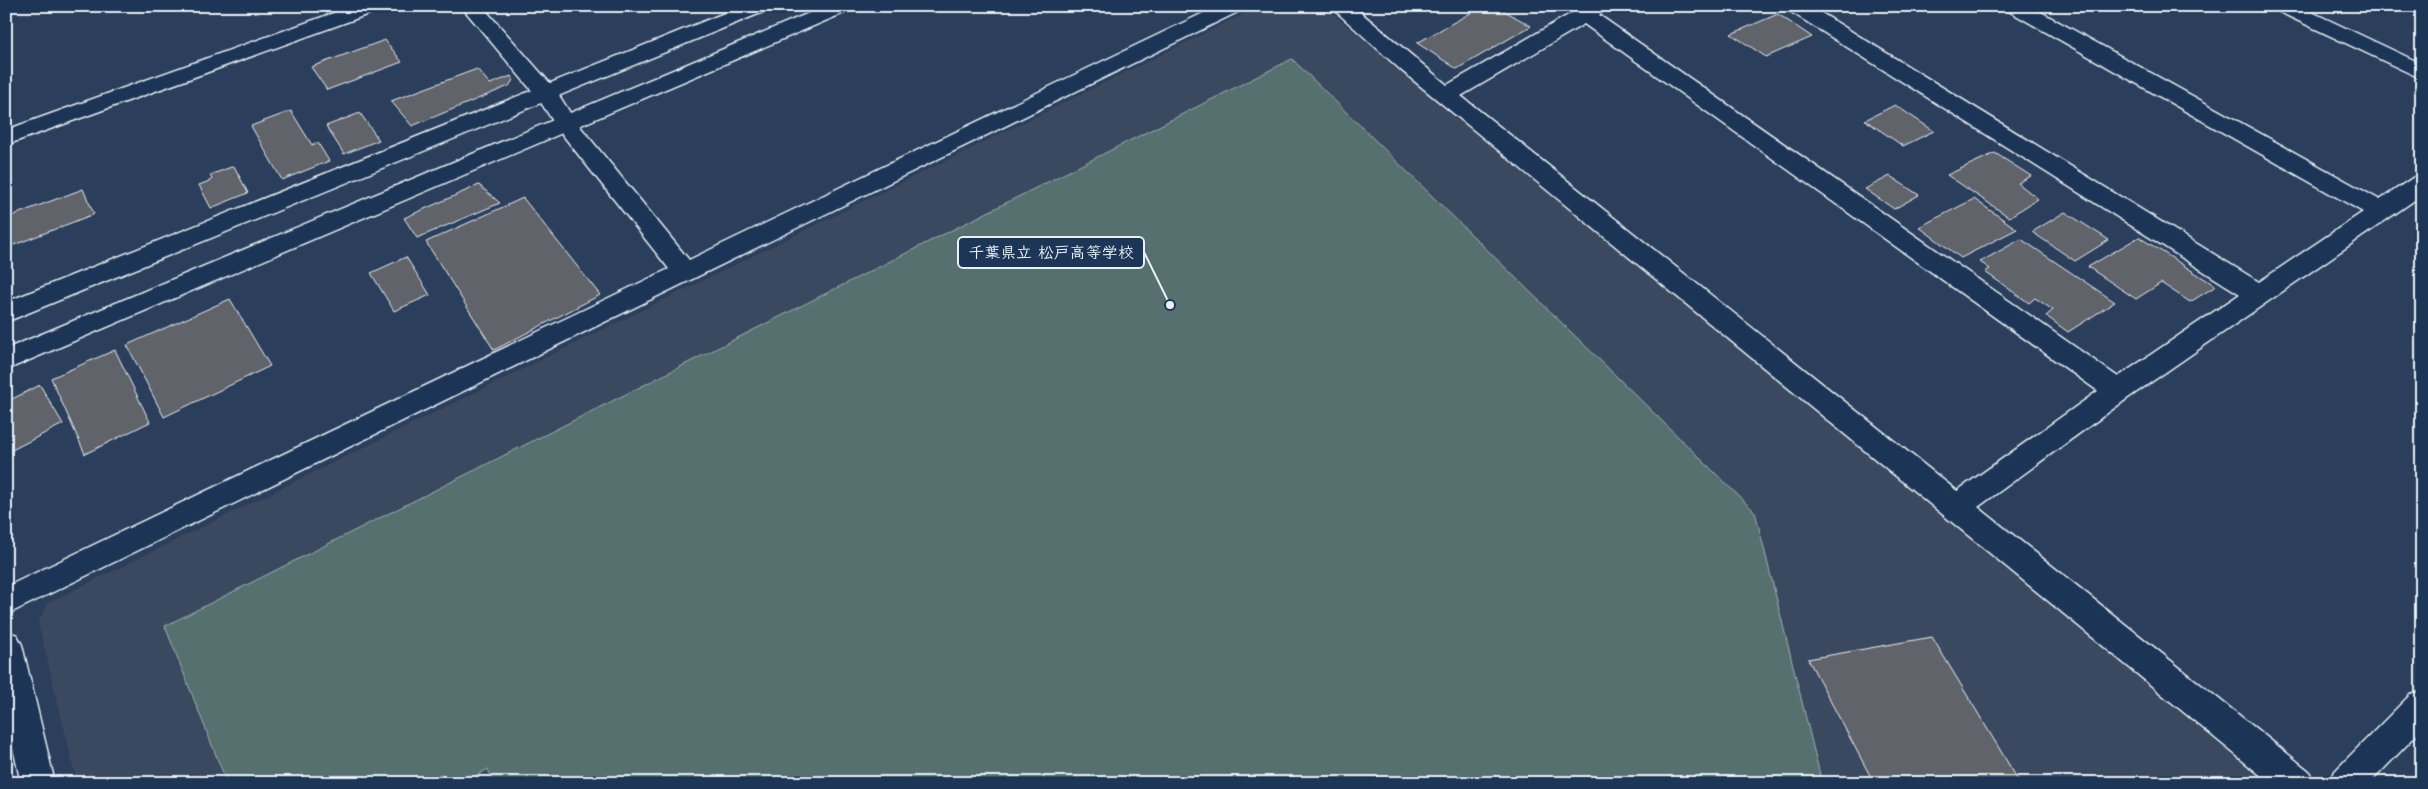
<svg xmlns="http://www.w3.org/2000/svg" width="2428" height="789" font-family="'Comic Neue','Klee One',sans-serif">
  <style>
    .built { fill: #3b4960 }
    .green { fill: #55706e; stroke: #9eb0b3 }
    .building { fill: #61646b; stroke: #e8f1f8 }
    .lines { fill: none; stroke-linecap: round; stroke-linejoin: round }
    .street-casing { stroke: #e8f1f8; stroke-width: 3 }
    .secondary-casing { stroke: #e8f1f8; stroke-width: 3 }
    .street { fill: #1d3557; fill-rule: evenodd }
    .secondary { fill: #1d3557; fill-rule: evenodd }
    .leader { fill: none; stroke: #e8f1f8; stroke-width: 2 }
    .callout-dot { fill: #e8f1f8; stroke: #1d3557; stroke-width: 2 }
    .callout { fill: #1d3557; stroke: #e8f1f8; stroke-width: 2 }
    .callout-label { font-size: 16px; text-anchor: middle; font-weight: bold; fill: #e8f1f8 }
  </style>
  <rect width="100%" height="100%" fill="#2b3e5b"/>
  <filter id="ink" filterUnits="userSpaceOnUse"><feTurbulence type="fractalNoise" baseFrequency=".02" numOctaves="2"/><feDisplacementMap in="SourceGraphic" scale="10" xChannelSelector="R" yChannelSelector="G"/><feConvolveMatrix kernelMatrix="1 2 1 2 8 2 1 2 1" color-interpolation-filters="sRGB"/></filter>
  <g filter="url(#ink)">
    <!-- built -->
    <path class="built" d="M1260 6H1323L2266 783H77L38 622 48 603Z"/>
    <!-- green -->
    <path class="green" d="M1292 59 1755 512 1822 783H494L488 769 464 783H227L165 626Z"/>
    <!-- building -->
    <path class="building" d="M1483 6H1496L1531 26 1457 69 1417 43Z
      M1778 14 1812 37 1766 57 1731 34Z
      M385 40 402 62 327 90 311 67Z
      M477 69 490 84 511 76 513 80 509 86 412 126 391 101Z
      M1895 105 1934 131 1903 146 1865 120Z
      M291 111 312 145 318 143 329 161 282 180 251 126Z
      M360 113 379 140 344 154 326 126Z
      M1995 153 2031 176 2018 183 2038 199 2009 217 1947 175Z
      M234 166 248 193 211 208 199 185 212 180 210 175Z
      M1890 176 1919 195 1894 209 1865 189Z
      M479 185 500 203 417 238 404 218Z
      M83 189 94 214 6 248V218Z
      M523 198 600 295 494 350 426 242Z
      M1974 199 2017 229 1961 258 1919 227Z
      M2065 212 2109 240 2075 261 2032 232Z
      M2139 237 2216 286 2190 302 2161 283 2136 299 2088 267Z
      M2021 239 2115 302 2068 332 2046 316 2053 310 2035 298 2029 303 1985 272 1990 269 1980 262Z
      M406 257 430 295 394 311 371 273Z
      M230 299 270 366 164 417 127 345Z
      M115 350 150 422 85 454 51 378Z
      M40 385 63 424 6 453V402Z
      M1932 637 2020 783H1874L1808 659Z"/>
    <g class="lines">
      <defs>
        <path id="street" d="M353 6H383L380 10 6 145V130Z
          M461 6H482L555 89 574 119 689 260 1218 6H1245L1242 10 6 615V587L669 269 558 129 538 98Z
          M1330 6H1353L1447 85 1584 6H1609L1599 15 2118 377 2240 294 1788 10 1785 6H1810L2259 282 2363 212 2007 10 2004 6H2030L2380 200 2414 177 2422 175V195L2128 398 1978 507 2309 771 2314 783H2270L1402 71ZM1584 24 2098 391 1957 491 1461 96Z
          M2272 6H2299L2422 64V79L2275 10Z
          M6 631 17 635 22 645 55 783H21L6 718Z"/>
        <path id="secondary" d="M742 6H771L768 10 6 322V302Z
          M826 6H854L851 10 6 370V349Z
          M2422 691V729L2370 783H2330L2335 771 2410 695Z"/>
      </defs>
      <!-- street casing -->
      <use href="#street" class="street-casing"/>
      <!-- secondary casing -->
      <use href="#secondary" class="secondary-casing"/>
      <!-- street -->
      <use href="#street" class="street"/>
      <!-- secondary -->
      <use href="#secondary" class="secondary"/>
    </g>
  </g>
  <!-- callouts -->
  <path class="leader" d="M1170 305L1144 252"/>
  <circle class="callout-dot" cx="1170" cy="305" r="5"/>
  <rect class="callout" x="958" y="237" width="186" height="31" rx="5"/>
  <g class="callout-label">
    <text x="1051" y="258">千葉県立 松戸高等学校</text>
  </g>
  <!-- margin -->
  <rect width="2428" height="789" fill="none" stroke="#1d3557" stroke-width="25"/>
  <rect x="12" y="12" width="2403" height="764" fill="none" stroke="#e8f1f8" stroke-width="2" filter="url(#ink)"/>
</svg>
